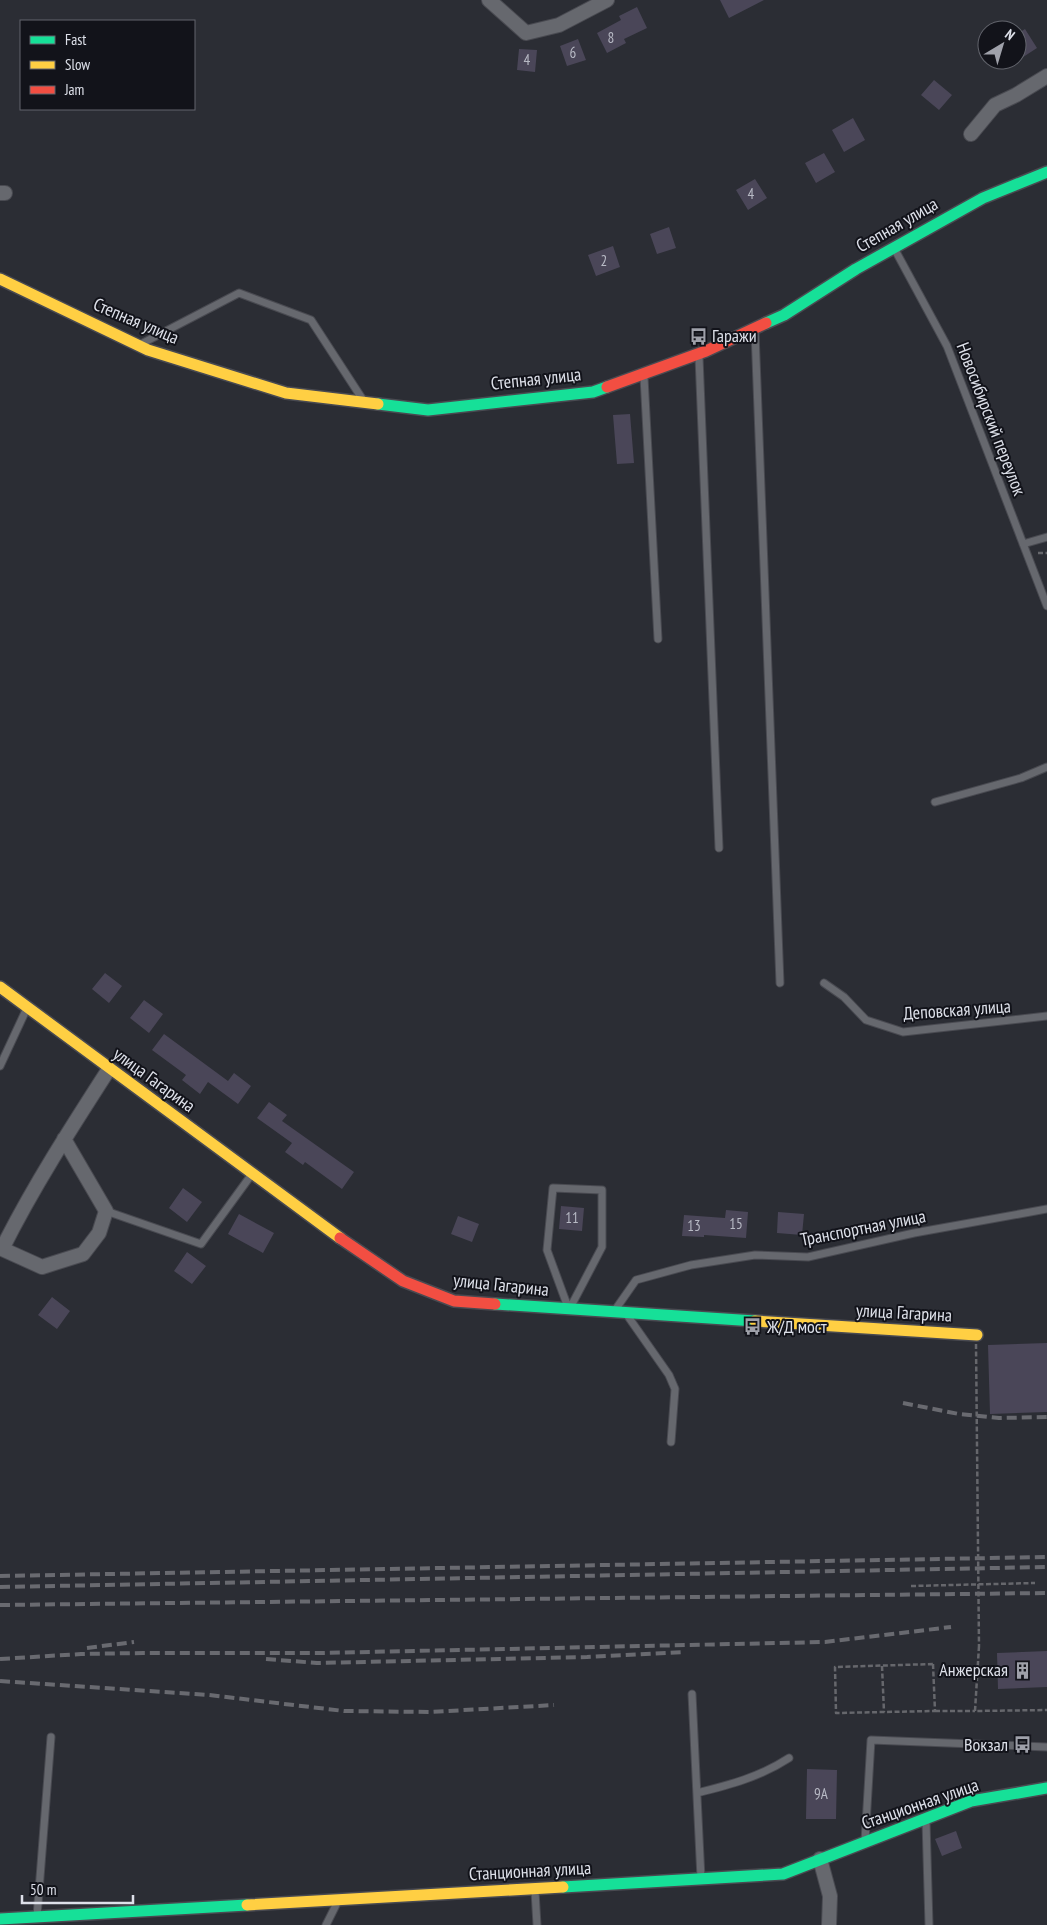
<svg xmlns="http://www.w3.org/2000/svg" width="1047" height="1925" font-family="'PT Sans Narrow',sans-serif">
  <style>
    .building { fill: #4a4658 }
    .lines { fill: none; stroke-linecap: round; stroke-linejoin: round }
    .lane-casing { stroke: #494a51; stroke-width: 9 }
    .street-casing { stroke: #494a51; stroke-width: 16 }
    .fast-casing { stroke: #494a51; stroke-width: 14 }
    .slow-casing { stroke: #494a51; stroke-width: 14 }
    .jam-casing { stroke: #494a51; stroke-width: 14 }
    .path { stroke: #66676c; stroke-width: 2.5; stroke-dasharray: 5 2.5; stroke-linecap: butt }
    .lane { stroke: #66686e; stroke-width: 7 }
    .street { stroke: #66686e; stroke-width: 14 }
    .fast { stroke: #16e098; stroke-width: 11 }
    .slow { stroke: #ffcf43; stroke-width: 11 }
    .jam { stroke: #f24e42; stroke-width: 11 }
    .rail { stroke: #696a70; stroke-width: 4; stroke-dasharray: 10 5; stroke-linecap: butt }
    .path-bridge { stroke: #66676c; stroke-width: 2.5; stroke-dasharray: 5 2.5; stroke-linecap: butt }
    .labels { text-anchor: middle; stroke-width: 4; stroke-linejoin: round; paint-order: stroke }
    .number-label { font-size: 15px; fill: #b8bac5 }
    .street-label { font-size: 18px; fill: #dde0e9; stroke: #12131a }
    .poi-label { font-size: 18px; fill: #dde0e9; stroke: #12131a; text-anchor: start }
  </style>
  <rect width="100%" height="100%" fill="#2b2d34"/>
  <!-- building -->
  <path class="building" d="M720 0H764L729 18Z
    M637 7 647 28 624 39 626 43 607 53 597 33 621 20 619 16Z
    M1025 29 1037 48 1017 61V34Z
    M578 39 586 60 567 66 560 46Z
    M519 49 537 50 535 72 517 70Z
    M934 80 952 95 939 110 921 95Z
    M853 118 865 140 844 152 832 130Z
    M824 153 835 172 816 183 805 163Z
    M755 179 767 198 748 210 736 190Z
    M669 227 676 248 657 254 650 234Z
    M613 246 620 267 596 276 588 255Z
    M630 414 634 463 617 464 613 415Z
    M105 973 122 986 109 1003 92 989Z
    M144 1000 163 1014 149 1033 130 1018Z
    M164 1034 228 1081 234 1073 251 1086 238 1104 208 1082 200 1094 182 1080 186 1075 152 1050Z
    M269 1102 287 1115 282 1121 354 1172 342 1189 305 1162 303 1165 285 1152 292 1143 257 1118Z
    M183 1188 202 1202 187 1222 169 1208Z
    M561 1206 584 1208 582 1231 559 1229Z
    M726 1210 748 1212 746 1238 704 1235V1237L682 1236 684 1215 725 1218Z
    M778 1212 804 1214 802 1235 777 1233Z
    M239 1214 274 1233 263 1253 228 1234Z
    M458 1216 479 1224 472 1242 451 1234Z
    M187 1252 206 1266 192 1284 174 1271Z
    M52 1297 70 1311 57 1329 38 1315Z
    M1047 1343V1412L990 1414 988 1345Z
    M1047 1651V1687L998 1689 997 1653Z
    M807 1769 837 1770 836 1819H806Z
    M956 1831 962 1848 942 1856 935 1839Z"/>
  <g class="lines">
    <defs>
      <path id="lane" d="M894 248 947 346 1047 606
        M755 332 780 983
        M141 344 239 293 311 320 363 400
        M699 357 719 848
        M644 377 658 639
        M1023 544 1047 537
        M935 802 1021 778 1047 767
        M824 983 844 997 866 1020 903 1032 1047 1016
        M0 1066 27 1008
        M553 1188 602 1190V1247L569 1310 547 1250Z
        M106 1211 201 1244 252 1174
        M615 1310 636 1280 691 1265 755 1255 808 1257 914 1233 1047 1209
        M627 1315 669 1375 675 1389 671 1442
        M692 1694 701 1878
        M697 1793C729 1785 760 1777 789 1758
        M926 1821 929 1925
        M865 1841 871 1740 1047 1747
        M535 1891 537 1925
        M37 1916 51 1737
        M326 1925 337 1903"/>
      <path id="street" d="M489 0 526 33 559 25 607 0
        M971 134 995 105 1016 95 1047 76
        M0 193H5
        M64 1139 106 1211 99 1233 83 1254 42 1267 2 1249C33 1187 71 1128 109 1069
        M820 1859 830 1896 829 1925"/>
      <path id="fast" d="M766 323 784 315 856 269 983 198 1047 172
        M378 404 428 410 593 392 607 387
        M495 1304 755 1321
        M563 1887 783 1874 971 1801 1047 1788
        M0 1919 247 1905"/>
      <path id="slow" d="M0 279 148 350 286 393 378 404
        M0 987 340 1238
        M755 1321 977 1335
        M247 1905 563 1887"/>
      <path id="jam" d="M607 387 706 351 766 323
        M340 1238 403 1281 454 1301 495 1304"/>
    </defs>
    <!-- lane casing -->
    <use href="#lane" class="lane-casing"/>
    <!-- street casing -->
    <use href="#street" class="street-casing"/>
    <!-- fast casing -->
    <use href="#fast" class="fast-casing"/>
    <!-- slow casing -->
    <use href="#slow" class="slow-casing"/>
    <!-- jam casing -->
    <use href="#jam" class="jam-casing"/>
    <!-- path -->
    <path class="path" d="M1038 553H1047
      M911 1586 1035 1583
      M979 1646 975 1711 1047 1710
      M933 1664 935 1711 836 1713 835 1667Z
      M882 1666 884 1712
      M935 1711H975"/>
    <!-- lane -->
    <use href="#lane" class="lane"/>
    <!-- street -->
    <use href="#street" class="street"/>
    <!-- fast -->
    <use href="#fast" class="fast"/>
    <!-- slow -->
    <use href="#slow" class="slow"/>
    <!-- jam -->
    <use href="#jam" class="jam"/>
    <!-- rail -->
    <path class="rail" d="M903 1403 959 1414 999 1418 1047 1417
      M0 1576 1047 1557
      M0 1587 1047 1567
      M0 1605 1047 1593
      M87 1648 134 1642
      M0 1659 81 1654 143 1653H321L825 1642 951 1627
      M266 1659 317 1663 587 1657 684 1652
      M0 1681 209 1695 344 1711 430 1712 554 1705"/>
    <!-- path-bridge -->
    <path class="path-bridge" d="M976 1344 979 1646"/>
  </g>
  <!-- icons -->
  <defs>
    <symbol id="bus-bare" viewBox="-9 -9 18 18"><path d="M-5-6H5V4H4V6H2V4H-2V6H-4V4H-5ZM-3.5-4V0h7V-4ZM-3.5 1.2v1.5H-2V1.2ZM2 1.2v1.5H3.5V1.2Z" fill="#9fa1aa" stroke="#12131a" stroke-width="2.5" paint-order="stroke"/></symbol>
    <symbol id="building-bare" viewBox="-9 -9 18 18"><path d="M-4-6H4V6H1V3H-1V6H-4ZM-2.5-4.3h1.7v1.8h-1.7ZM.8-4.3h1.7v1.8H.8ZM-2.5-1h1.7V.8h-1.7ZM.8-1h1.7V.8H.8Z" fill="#9fa1aa" stroke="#12131a" stroke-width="2.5" paint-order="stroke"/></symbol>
  </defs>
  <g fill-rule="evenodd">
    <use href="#bus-bare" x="686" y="324" width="25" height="25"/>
    <use href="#bus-bare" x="740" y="1314" width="25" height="25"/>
    <use href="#building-bare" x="1010" y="1658" width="25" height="25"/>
    <use href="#bus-bare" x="1010" y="1732" width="25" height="25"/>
  </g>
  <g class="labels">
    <!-- number labels -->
    <g class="number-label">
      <text x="611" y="43">8</text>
      <text x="573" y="58">6</text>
      <text x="527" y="65">4</text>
      <text x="751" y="199">4</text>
      <text x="604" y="266">2</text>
      <text x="572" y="1223">11</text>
      <text x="736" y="1229">15</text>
      <text x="694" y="1231">13</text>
      <text x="821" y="1799">9А</text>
    </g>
    <!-- street labels -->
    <g class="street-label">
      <text transform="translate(897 225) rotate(-30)" y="6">Степная улица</text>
      <text transform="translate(136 321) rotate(23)" y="6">Степная улица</text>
      <text transform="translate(536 379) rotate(-6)" y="6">Степная улица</text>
      <text transform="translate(991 419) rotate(69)" y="6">Новосибирский переулок</text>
      <text transform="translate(957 1010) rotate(-4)" y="6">Деповская улица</text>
      <text transform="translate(154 1080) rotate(36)" y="6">улица Гагарина</text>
      <text transform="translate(863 1228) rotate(-11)" y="6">Транспортная улица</text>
      <text transform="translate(501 1285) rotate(6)" y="6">улица Гагарина</text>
      <text transform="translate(904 1313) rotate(3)" y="6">улица Гагарина</text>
      <text transform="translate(920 1804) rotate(-19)" y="6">Станционная улица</text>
      <text transform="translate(530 1871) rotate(-3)" y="6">Станционная улица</text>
    </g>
    <!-- poi labels -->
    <g class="poi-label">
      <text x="712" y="342">Гаражи</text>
      <text x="767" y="1333">Ж/Д мост</text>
      <text x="1008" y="1676" text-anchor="end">Анжерская</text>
      <text x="1008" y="1751" text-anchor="end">Вокзал</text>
    </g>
  </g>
  <!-- legend -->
  <rect x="20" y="20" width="175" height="90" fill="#12131a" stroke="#63656d"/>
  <rect x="30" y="36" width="25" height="8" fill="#16e098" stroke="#63656d"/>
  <text x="65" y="45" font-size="15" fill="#dde0e9">Fast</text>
  <rect x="30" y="61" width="25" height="8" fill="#ffcf43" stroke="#63656d"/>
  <text x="65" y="70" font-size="15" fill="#dde0e9">Slow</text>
  <rect x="30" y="86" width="25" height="8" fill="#f24e42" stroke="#63656d"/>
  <text x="65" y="95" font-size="15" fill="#dde0e9">Jam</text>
  <!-- north arrow -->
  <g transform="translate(1002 45) rotate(38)"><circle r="24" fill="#12131a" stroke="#63656d"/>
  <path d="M0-4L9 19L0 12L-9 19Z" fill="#9fa1aa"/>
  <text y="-8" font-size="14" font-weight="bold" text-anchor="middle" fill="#dde0e9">N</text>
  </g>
  <!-- scale -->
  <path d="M22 1895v8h111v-8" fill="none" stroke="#dde0e9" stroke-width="2.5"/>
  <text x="30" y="1895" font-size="15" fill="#dde0e9" stroke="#12131a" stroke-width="4" paint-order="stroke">50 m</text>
</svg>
